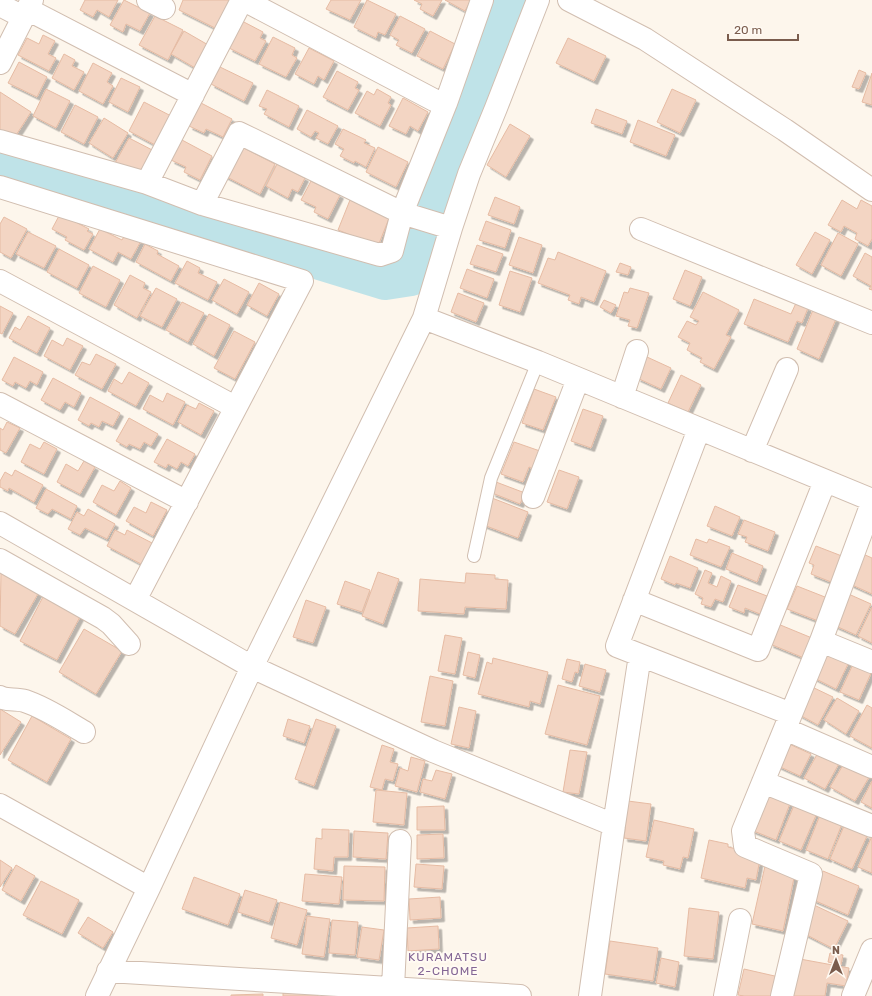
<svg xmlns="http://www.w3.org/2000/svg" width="872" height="996" font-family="Rubik,sans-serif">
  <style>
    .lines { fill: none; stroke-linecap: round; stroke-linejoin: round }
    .river { stroke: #bfe3e8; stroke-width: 42 }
    .building { fill: #f3d5c3; stroke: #e6bba3; filter: url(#shadow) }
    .service-casing { stroke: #d1beb0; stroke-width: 14 }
    .minor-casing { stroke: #d1beb0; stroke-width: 24 }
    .service { stroke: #fff; stroke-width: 12 }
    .minor { stroke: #fff; stroke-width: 22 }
    .labels { text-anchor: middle; stroke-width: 4; stroke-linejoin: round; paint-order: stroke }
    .neighbourhood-label { font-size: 12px; letter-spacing: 1px; fill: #846695; stroke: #fffaf3 }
  </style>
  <defs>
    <filter id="shadow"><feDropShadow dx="3.5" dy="3.5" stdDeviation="0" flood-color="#0004"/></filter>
  </defs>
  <rect width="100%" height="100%" fill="#fdf6ec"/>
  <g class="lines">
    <!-- river -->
    <path class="river" d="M0 161 385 279 411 275 507 0"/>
  </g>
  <!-- building -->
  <path class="building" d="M85 0H118L109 17 97 10 93 17 80 10Z
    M124 0 150 13 140 31 126 24 123 32 110 25Z
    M183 0H230L217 29 179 10Z
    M331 0H361L350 20 326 9Z
    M367 0 396 14 385 35 378 32 376 38 354 27Z
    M414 0H442L433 16 420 9 422 4Z
    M445 0H471L465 11Z
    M155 16 183 30 168 60 139 45Z
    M400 16 425 29 412 53 396 45 399 40 390 35Z
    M242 21 263 32 260 38 266 41 255 61 229 48Z
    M184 31 210 46 197 69 171 54Z
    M430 31 455 44 443 69 417 56Z
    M43 35 55 41 48 54 56 58 49 71 18 55 27 38 39 44Z
    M273 37 295 48 292 55 297 58 286 77 259 64Z
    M568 38 606 56 594 81 556 63Z
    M309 48 334 61 324 80 318 76 314 84 295 74Z
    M64 54 75 60 72 66 84 72 74 90 52 78Z
    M19 62 47 77 37 97 8 83Z
    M93 63 112 73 107 82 113 86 103 104 79 91Z
    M220 67 253 83 244 101 211 84Z
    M859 70 866 73 859 89 852 87Z
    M337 71 358 82 355 88 359 90 348 110 323 97Z
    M872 73V105L862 102Z
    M121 78 140 87 128 112 109 102Z
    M46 89 70 101 56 128 33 116Z
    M377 89 391 97 388 103 391 105 380 126 355 113 367 91 374 95Z
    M672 89 696 100 680 133 657 122Z
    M267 90 299 106 289 127 264 114 267 109 259 106Z
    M0 92 31 112 13 140 0 131Z
    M403 98 428 112 418 131 410 126 406 134 389 126Z
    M144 102 175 118 159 147 129 131Z
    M201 103 232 119 223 137 206 129 204 133 189 126Z
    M75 105 98 117 84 144 61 132Z
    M596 109 627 121 622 134 591 123Z
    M307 110 338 126 328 144 316 138 319 133 315 131 311 137 297 129Z
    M104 118 128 133 113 158 89 143Z
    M638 120 675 135 666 156 630 142Z
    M510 124 530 136 506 177 487 165Z
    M343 129 366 140 364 143 375 148 366 167 355 161 354 163 340 156 344 149 335 144Z
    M129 138 158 153 143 179 115 163Z
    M182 140 212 156 200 180 184 172 186 167 171 160Z
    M238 145 275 164 260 194 223 175Z
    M378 147 408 162 396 187 366 172Z
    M277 164 305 178 298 192 292 189 288 198 266 186Z
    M311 181 340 195 328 219 314 212 316 207 301 200Z
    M495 197 520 207 514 224 488 215Z
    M350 200 390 216 378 246 338 230Z
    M842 200 857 209 861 200 872 206V239L868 246 855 239 857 233 844 226 841 232 828 225Z
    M60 214 89 229 87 231 93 234 84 250 65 240 67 237 52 229Z
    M4 217 27 229 11 258 0 252V224Z
    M486 221 511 230 505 248 479 240Z
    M100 229 122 240 126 233 141 241 131 259 118 252 113 262 89 249Z
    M28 232 56 246 44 268 16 254Z
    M815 232 830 240 812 274 796 265Z
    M838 233 858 244 841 276 821 265Z
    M519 237 542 245 533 273 509 265Z
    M145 244 158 251 157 254 179 266 171 281 136 262Z
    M477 245 503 254 496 272 470 264Z
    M59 249 89 265 77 288 47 272Z
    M558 252 606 271 594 302 581 297 579 304 568 300 570 295 538 283 548 258 555 260Z
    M865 253 872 257V290L869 289 871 286 853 276Z
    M187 261 200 268 198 273 217 282 208 300 175 283Z
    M620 263 631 267 628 275 616 272Z
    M93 266 120 280 106 307 79 293Z
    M467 269 494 279 487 298 460 288Z
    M685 270 702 277 690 306 673 299Z
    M510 271 532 278 520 312 499 305Z
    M130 275 145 283 143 288 151 292 137 318 114 305Z
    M224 279 249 292 237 314 212 300Z
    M259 283 279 294 267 316 247 305Z
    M156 288 177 299 162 327 140 316Z
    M630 288 649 293 637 328 628 326 630 320 616 316 624 292 628 293Z
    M703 292 739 310 726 335 731 337 714 369 700 362 702 358 687 350 690 343 678 337 687 321 696 325 699 321 690 317Z
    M458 293 484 303 476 322 451 312Z
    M754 299 791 314 796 303 808 308 802 323 797 321 788 342 744 324Z
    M604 300 616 305 611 313 600 307Z
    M182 302 204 313 188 342 166 330Z
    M0 306 13 313 2 334 0 333Z
    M813 310 836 319 819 359 797 349Z
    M209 314 230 325 214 356 193 344Z
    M28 316 50 328 37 353 9 338 15 327 20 330Z
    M234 331 255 342 235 379 214 368Z
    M67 338 83 346 70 370 44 356 52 340 63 346Z
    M96 354 116 364 102 389 75 375 82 362 90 365Z
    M14 357 43 372 37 385 30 381 26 388 15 382 13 386 2 380Z
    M647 357 671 368 661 389 637 378Z
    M129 372 149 383 136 406 108 391 114 379 122 384Z
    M681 375 701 385 688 412 668 403Z
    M53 378 81 393 74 407 65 402 60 410 41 400Z
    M534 389 556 397 543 430 522 423Z
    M167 393 185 402 173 425 143 409 150 395 163 402Z
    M90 397 120 413 113 426 102 421 99 427 91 423 89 426 78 420Z
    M199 403 214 411 201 435 178 422 187 405 196 409Z
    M583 409 603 416 591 448 571 441Z
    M129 418 158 434 151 446 144 442 140 449 129 444 127 447 116 441Z
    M7 422 20 428 6 453 0 450V428L3 430Z
    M167 439 195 454 188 466 181 462 177 469 168 464 166 468 154 462Z
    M44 442 57 449 44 474 21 462 30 444 40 449Z
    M514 442 540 451 533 469 529 467 523 482 501 474Z
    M84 461 95 467 80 494 57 482 66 464 78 471Z
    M15 470 43 485 34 502 9 488 8 491 0 487V481L5 472 12 476Z
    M559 470 579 477 567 509 547 502Z
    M120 481 131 488 116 515 93 502 102 485 114 491Z
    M496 482 525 493 520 504 492 493Z
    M46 489 77 506 71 519 52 509 48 514 36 508Z
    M492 498 528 512 518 538 481 524Z
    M151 502 167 510 153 536 126 521 134 507 146 513Z
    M715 506 740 517 732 536 707 526Z
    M88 509 115 524 107 539 85 528 80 535 68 529 77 512 84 516Z
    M744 520 775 532 768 551 745 542 747 537 738 534Z
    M115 530 125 535 127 530 154 544 143 565 107 546Z
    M696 539 707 543 709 539 730 547 721 567 690 555Z
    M816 546 847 558 836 584 811 574 814 565 809 563Z
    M732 553 763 566 757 582 726 569Z
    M863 554 872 558V594L850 584Z
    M670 556 698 568 690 588 676 583 675 585 661 579Z
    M705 570 712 573 708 583 717 587 721 576 731 581 723 602 715 599 711 607 701 604 703 598 695 594Z
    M1 571 39 592 15 634 0 626Z
    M378 572 399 579 383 624 362 616Z
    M466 573 495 575V579L508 580 506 609 465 607 464 614 418 611 420 579 465 583Z
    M345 581 370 590 362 612 337 604Z
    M738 585 767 596 760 614 745 608 744 613 729 607Z
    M797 586 830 599 821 622 787 609Z
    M844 592 871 604 856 635 829 623Z
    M44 595 81 615 57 660 20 641Z
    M306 600 326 607 313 643 293 637Z
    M872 607V643L858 636Z
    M778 624 812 638 804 658 770 644Z
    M84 629 122 651 96 694 59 672Z
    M445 635 462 638 455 674 438 671Z
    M825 651 849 662 836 689 812 677Z
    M468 652 480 655 475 678 463 675Z
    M493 658 548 672 540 704 530 701 529 707 478 694 487 662 492 664Z
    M567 659 580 662 578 673 575 672 572 682 562 679Z
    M855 660 872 671 859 700 840 692Z
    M585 664 606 670 600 692 579 686Z
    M430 676 453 681 445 726 421 722Z
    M558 685 600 696 587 745 545 734Z
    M810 686 833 697 818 725 796 713Z
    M837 698 859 711 846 734 824 720Z
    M867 705 872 708V748L850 736Z
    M459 707 476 711 469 748 451 744Z
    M0 709 21 722 0 755Z
    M32 716 71 739 47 782 8 760Z
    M288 719 310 726 304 743 283 736Z
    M316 719 336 726 314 786 295 779Z
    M787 743 811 754 800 776 776 765Z
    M382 745 394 749 390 762 398 764 393 781 385 779 382 790 370 787Z
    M820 749 841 760 825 789 804 778Z
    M570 750 587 752 579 794 563 792Z
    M411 757 425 761 417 792 395 786 400 768 408 771Z
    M846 760 871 774 855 801 830 787Z
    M436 770 452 774 445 799 420 792 423 779 432 781Z
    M872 781V808L861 802Z
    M376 790 407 793 404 825 373 822Z
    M765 792 791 801 776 840 751 830Z
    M628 801 651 804 646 841 624 838Z
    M795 803 817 813 801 850 779 841Z
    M444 806 445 830H417V807Z
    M820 815 842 824 828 859 806 850Z
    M654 820 694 829 688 858 683 857 680 869 663 865 664 861 646 857Z
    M844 826 867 836 852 869 830 859Z
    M322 829 349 830 348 857H334L333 871 314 869 316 838 322 839Z
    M354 831 388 833 386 859 353 857Z
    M443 834 444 858 417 859V835Z
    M872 836V873L858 867Z
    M709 840 728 844V847L741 850 760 859 756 880 747 878 745 888 701 878Z
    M0 860 12 868 0 887Z
    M416 864 444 866 442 889 414 887Z
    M16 865 35 876 21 901 2 890Z
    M344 866 385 867 384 901 343 900Z
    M765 866 795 873 783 931 752 924Z
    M823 871 859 886 848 915 811 899Z
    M305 874 342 877 339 904 302 901Z
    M194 877 240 894 228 925 182 909Z
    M41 881 79 900 62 934 23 915Z
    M245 890 277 900 269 922 238 912Z
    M440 897 441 918 410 920 409 899Z
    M280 902 307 910 297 945 271 938Z
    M814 905 848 921 834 949 801 932Z
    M689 908 719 912 713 959 684 956Z
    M307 916 330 919 324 957 302 954Z
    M88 917 113 932 103 948 78 933Z
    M332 920 358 922 355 955 329 953Z
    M438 926 439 949 408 951 407 928Z
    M362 927 384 930 379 960 357 957Z
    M610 941 658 948 653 981 605 974Z
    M830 953 843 955 841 965 828 962Z
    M661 958 679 962 675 987 656 983Z
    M800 959 849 968 846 986 827 983 825 996H793Z
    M744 969 779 977 775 996H744L738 995Z
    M283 993 318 994V996H283Z
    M263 994V996H231V995Z"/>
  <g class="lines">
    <defs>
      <path id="service" d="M474 556 491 478 538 362"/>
      <path id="minor" d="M148 0 164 8
        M244 0 434 100 446 103
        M538 0 496 108 469 174 451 228 424 318 538 362 872 500
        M569 0 645 39 785 130 872 190
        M0 5 23 17
        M27 9 193 95
        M0 63 32 0
        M0 141 147 183 202 204 380 255 392 251 402 213 446 103 482 0
        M147 183 242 0
        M0 187 302 281C246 387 191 494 135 600
        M202 204 239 133 402 213 451 228
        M641 229 872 323
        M0 281 235 407
        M622 397 637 351
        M0 404 187 502
        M699 429 617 646 791 714
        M752 451 787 369
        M533 497 578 379
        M0 523 252 667 433 751 614 825
        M0 560 103 618 111 624 129 644
        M634 600 758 650 825 481
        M821 641 872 662
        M0 697C8 701 16 698 25 701 46 708 65 721 84 732
        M785 729 872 767
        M763 782 872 826
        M0 805 149 888
        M108 971 520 996
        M393 988 400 841
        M97 996 149 888 252 667 424 318
        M590 996 614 825 640 655
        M725 996 740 920
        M782 996 811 874 745 846 743 831 821 641 872 503
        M853 996 872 950"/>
    </defs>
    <!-- service casing -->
    <use href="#service" class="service-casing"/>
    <!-- minor casing -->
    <use href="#minor" class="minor-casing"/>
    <!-- service -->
    <use href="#service" class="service"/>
    <!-- minor -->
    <use href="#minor" class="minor"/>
  </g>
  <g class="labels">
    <!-- neighbourhood labels -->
    <g class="neighbourhood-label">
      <text x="448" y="961">KURAMATSU<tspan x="448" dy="14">2-CHOME</tspan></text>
    </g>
  </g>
  <!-- north arrow -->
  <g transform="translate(836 960)" stroke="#fffaf3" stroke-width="3" paint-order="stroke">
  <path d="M0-3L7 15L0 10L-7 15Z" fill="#7a5c4d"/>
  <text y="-6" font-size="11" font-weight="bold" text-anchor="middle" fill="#7a5c4d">N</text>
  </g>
  <!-- scale -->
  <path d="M728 34v6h70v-6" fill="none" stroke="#7a5c4d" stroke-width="2"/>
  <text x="734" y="34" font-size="12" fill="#7a5c4d" stroke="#fffaf3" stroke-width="3" paint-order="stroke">20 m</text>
</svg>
